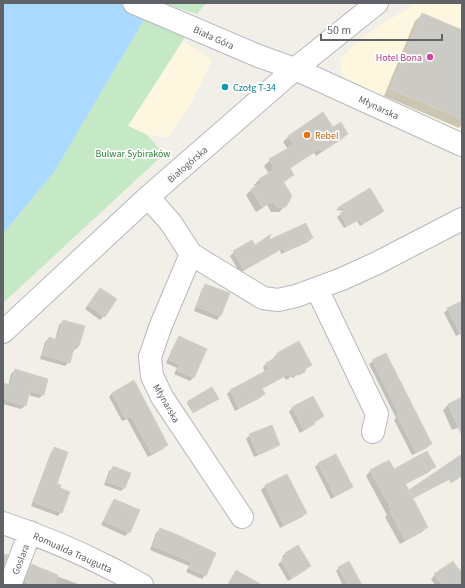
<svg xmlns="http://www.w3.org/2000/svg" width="465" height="588" font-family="'Source Sans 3',sans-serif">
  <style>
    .commercial { fill: #fef7e0 }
    .green { fill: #c5e8c5 }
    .water { fill: #aadaff }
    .shadow { fill: #0003 }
    .building { fill: #cccac5; stroke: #d6d1c6 }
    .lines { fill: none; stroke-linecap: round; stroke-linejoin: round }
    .minor-casing { stroke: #b5b8bc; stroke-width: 24 }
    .minor { stroke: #fff; stroke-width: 22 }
    .hotel-dot { fill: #d1479c; stroke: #fff; stroke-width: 1.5 }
    .culture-dot { fill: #0f9aa8; stroke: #fff; stroke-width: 1.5 }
    .food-dot { fill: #e8710a; stroke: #fff; stroke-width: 1.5 }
    .labels { text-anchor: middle; stroke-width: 3.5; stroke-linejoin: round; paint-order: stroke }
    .street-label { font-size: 10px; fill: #5f6368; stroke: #fff }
    .hotel-label { font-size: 10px; fill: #b23c85; stroke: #fff; text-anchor: end }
    .culture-label { font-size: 10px; fill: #0d838f; stroke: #fff; text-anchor: start }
    .food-label { font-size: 10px; fill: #c56008; stroke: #fff; text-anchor: start }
    .park-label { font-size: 10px; fill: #348238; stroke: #fff }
  </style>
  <rect width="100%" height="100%" fill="#f1efe8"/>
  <!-- commercial -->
  <path class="commercial" d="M416 3H462V131L344 78 340 67V59L357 42 378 27 409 8Z
    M183 41 212 60 190 106 167 138 146 134 127 127Z"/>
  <!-- green -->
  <path class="green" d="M163 3H206L197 14Z
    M146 16 185 37 128 126 146 134 164 154 3 303V234L54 172Z"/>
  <!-- water -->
  <path class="water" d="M3 3H154L54 172 3 234Z"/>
  <!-- shadow -->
  <path class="shadow" d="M423 14 462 31V124L459 128 384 96 415 21Z
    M323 114 333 129 347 134 342 139 316 156 314 153 289 169 293 175 287 180 283 183 285 206 279 212H271L267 205 256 212 246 195 252 189 256 187 254 185 260 179 269 174 264 166 270 160 288 149 283 142 288 137Z
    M370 190 383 211 380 214 360 226 357 221 344 228 337 217 346 211 336 210Z
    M312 238 308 242 281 254 280 250 240 273 230 256 234 252 266 242Z
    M206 285 229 294 220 316 217 320 194 311 202 289Z
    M100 289 115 300 104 316 100 320 85 309 96 293Z
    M462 302V333L456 336 444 313 448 309Z
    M63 321 79 346 75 350 73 349 69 362 65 366 40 359 45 342 49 338 55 340 59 325Z
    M179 337 194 377 190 381 174 374 177 368 166 363 176 341Z
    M277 354 310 365 302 373V372L294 377 295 378 291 377 286 380 284 377 262 389 264 394 260 398 235 411 227 394 230 391 265 373 263 367 266 364 275 359 274 357Z
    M373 361 430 444 427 448 412 455 394 420 396 418 369 364Z
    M15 370 47 379 43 395 39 398 28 395 25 406 21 409 3 404V384L8 386 11 374Z
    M112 393 167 445 163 449 148 457 127 419 122 421 109 397Z
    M312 397 322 416 319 420 313 423 310 427 300 433 289 412 292 408Z
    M462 398V426L452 430 443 410 448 405Z
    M216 400 193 413 187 403 188 401Z
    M250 435 279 444 275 448 254 457 246 439Z
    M54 449 56 484 61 512 58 516 31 506 51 452Z
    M462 455V473L412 499 427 527 422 532 400 544 385 517 387 515 366 476 371 470H393L434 467 429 472 404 485 408 492Z
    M319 463 352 487 348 490 331 499 315 467Z
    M113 468 125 487 121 491 104 485 109 471Z
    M286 475 306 513 302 517 280 528 261 490 265 486Z
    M115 500 138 511 129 532 125 536 101 525 111 504Z
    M160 529 205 575 202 579 186 572 189 566 150 550 156 533Z
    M286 553 310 566 306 570 288 581 278 564 284 560 282 557Z
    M32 565 56 576 81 585H22L28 568Z
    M339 568 361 585H339L342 583 336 571Z
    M459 568 462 573V585H435L431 579 435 575Z
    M237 571 251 585H227L233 575Z"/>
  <!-- building -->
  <path class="building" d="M422 13 462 30V119L390 89Z
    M323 112 333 127 341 122 348 134 322 151 320 148 290 168 294 175 283 181 292 196 286 207H277L273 201 262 207 251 189 262 183 259 179 275 169 269 159 294 145 288 136Z
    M370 188 384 211 363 224 360 219 347 226 340 213 347 209 346 208H337Z
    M306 223 313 238 285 251 283 248 244 270 233 251 252 240 255 245 271 234 269 240Z
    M205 284 230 293 221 316 197 307Z
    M100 288 117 299 105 317 88 305Z
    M462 301V337L447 308Z
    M63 320 85 326 79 346 75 345 70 363 43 355 49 337 57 340Z
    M179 336 207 349 194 378 177 370 180 364 169 360Z
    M299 341 312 365 306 368 305 372 299 375 295 374 290 377 288 374 262 388 265 394 239 408 230 390 269 369 266 363 278 356 277 353Z
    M386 353 432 444 416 452 397 415 399 414 372 360Z
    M15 369 48 379 44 395 30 391 26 406 3 399V383L10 385Z
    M134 380 168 445 152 454 131 416 126 419 112 393Z
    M212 387 219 399 194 412 188 401Z
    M313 396 324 416 314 422 315 424 304 430 292 407Z
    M462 397V436L448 404Z
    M272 425 280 445 258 454 249 434Z
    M54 447 68 452 57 484 61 485 60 488 70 492 62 513 34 502Z
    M427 451 436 467 405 483 428 527 405 540 390 511 392 510 370 470 389 460 394 469Z
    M336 454 353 487 335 496 318 463Z
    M462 454V476L451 483 449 479 414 497 409 490Z
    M113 466 131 473 125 488 107 482Z
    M287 474 307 513 284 525 265 485Z
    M114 499 140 510 130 533 104 521Z
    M160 528 180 536 216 553 206 576 189 568 192 562 153 546Z
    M298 545 311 566 292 578 281 560 287 556 285 553Z
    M3 554 8 555 3 568Z
    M349 561 362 585H348L338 567Z
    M453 561 462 574V585H442L434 574Z
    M31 564 58 575 54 585H27L28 582 25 581Z
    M236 570 262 585H228Z"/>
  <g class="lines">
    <defs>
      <path id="minor" d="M134 3 256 55 295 69 462 145
        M148 197 171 223 191 254 263 298 278 300 296 296 342 279 377 263 462 219
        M191 254 161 325 150 357 152 376 162 397 242 517
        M317 289 377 414 373 432
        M3 332 148 197 295 69 377 3
        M3 523C38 535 73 549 106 566 119 572 130 579 142 585
        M10 585 30 532"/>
    </defs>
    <!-- minor casing -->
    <use href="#minor" class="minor-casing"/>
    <!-- minor -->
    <use href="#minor" class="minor"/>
  </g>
  <!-- markers -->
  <circle class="hotel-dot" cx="430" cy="57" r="4"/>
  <circle class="culture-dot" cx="225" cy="87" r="4"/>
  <circle class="food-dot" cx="307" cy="135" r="4"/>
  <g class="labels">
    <!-- street labels -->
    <g class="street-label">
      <text transform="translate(214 37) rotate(24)" y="4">Biała Góra</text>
      <text transform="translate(379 107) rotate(25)" y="4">Młynarska</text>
      <text transform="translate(187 164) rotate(-41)" y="4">Białogórska</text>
      <text transform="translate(167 403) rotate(60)" y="4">Młynarska</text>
      <text transform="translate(73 552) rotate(24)" y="4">Romualda Traugutta</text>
      <text transform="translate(20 559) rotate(-69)" y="4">Goslara</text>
    </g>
    <!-- hotel labels -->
    <g class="hotel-label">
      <text x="422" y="61">Hotel Bona</text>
    </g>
    <!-- culture labels -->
    <g class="culture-label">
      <text x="233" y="91">Czołg T-34</text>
    </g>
    <!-- food labels -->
    <g class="food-label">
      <text x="315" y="139">Rebel</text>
    </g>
    <!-- park labels -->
    <g class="park-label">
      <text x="133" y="157">Bulwar Sybiraków</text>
    </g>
  </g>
  <!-- border -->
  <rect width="465" height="588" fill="none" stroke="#5f6368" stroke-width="8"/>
  <!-- scale -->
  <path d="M321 34v6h121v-6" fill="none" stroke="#5f6368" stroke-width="2"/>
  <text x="327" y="34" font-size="12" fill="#5f6368" stroke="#ffffff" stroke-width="3" paint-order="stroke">50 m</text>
</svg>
